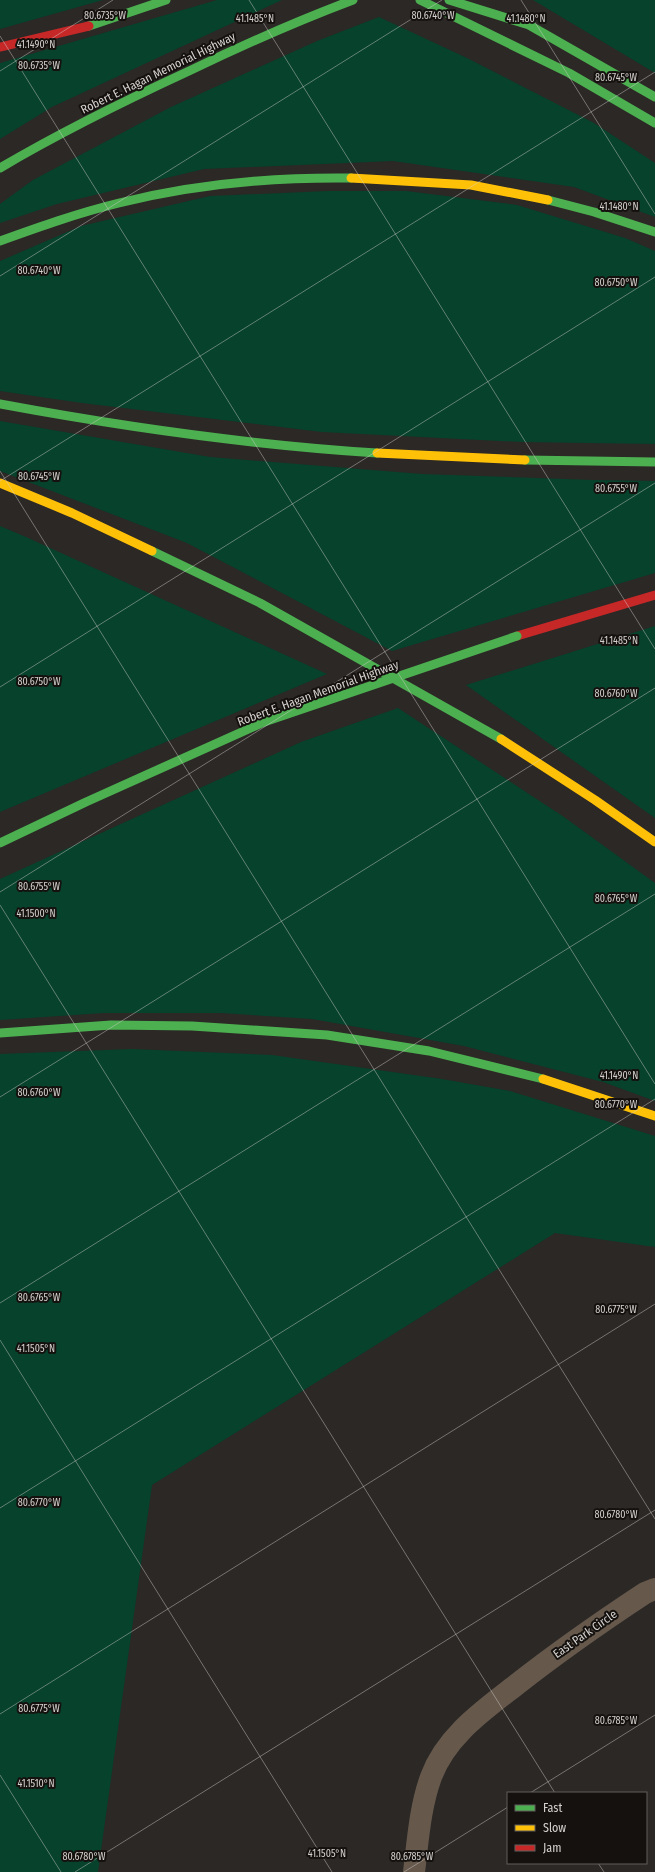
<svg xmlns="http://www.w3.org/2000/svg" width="655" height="1872" font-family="'Fira Sans Condensed',sans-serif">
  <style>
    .green { fill: #06422c }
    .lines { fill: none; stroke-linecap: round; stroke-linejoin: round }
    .street { stroke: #66594c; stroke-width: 22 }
    .fast { stroke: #4caf50; stroke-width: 9 }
    .slow { stroke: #ffc107; stroke-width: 9 }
    .jam { stroke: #c62828; stroke-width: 9 }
    .fast-bridge { stroke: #4caf50; stroke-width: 9 }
    .ticks { fill: none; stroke: #d5d1ce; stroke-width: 1; stroke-opacity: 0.45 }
    .labels { text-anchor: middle; stroke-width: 4; stroke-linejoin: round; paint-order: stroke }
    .street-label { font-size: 12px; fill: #d5d1ce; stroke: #14110f }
    .ticks-label { font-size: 10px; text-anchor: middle; fill: #d5d1ce; stroke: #14110f; stroke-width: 4; stroke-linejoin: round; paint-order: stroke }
  </style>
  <rect width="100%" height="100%" fill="#2b2826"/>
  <!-- green -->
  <path class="green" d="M0 0H103L0 29Z
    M217 0H282L52 107 0 139V63Z
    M533 0H655V73Z
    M379 17 467 58 594 123 655 163V217L574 187 393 161 204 169 57 204 0 223V204L33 180 171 107 317 41Z
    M328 191H406L517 205 625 238 655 251V444L522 442 322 432 82 403 0 391V261L81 226 210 196Z
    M0 421 210 457 422 474 593 480 655 481V573L392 651 187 543 0 471Z
    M0 526 26 537 327 674 0 812Z
    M655 626V818L466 685Z
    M398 708 564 817 655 883V1101L603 1082 464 1046 312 1019 221 1013H104L0 1020V879L301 742Z
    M132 1049 272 1055 442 1079 510 1091 655 1136V1247L555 1233 152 1485 98 1872H0V1054Z"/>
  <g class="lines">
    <!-- street -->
    <path class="street" d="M414 1872C418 1840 420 1807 431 1777 446 1736 484 1710 516 1685 558 1652 601 1622 645 1593L655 1589"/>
    <!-- fast -->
    <path class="fast" d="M420 0 569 73 655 123
      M449 0 529 25 655 97
      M89 26 166 0
      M0 168C61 132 124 101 189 71 243 45 297 21 353 0
      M548 200 594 212 655 232
      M0 241C39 227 78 213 119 203 195 184 273 177 351 178
      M0 404C124 427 250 445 377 453
      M525 460 655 462
      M152 551 260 603 501 739
      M0 843 86 802 264 722
      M0 1033 111 1025 192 1026 327 1035 429 1051 543 1079"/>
    <!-- slow -->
    <path class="slow" d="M351 178 471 185 548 200
      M377 453 525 460
      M0 483 72 513 152 551
      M501 739 595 800 655 842
      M543 1079 655 1116"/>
    <!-- jam -->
    <path class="jam" d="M0 47 89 26
      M517 636 655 595"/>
    <!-- fast-bridge -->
    <path class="fast-bridge" d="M264 722 517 636"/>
  </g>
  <!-- ticks -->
  <path class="ticks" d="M249 0 655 649M521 0 655 214M0 36 655 1084M0 71 113 0M0 276 442 0M0 471 655 1519M0 481 655 72M0 687 655 277M0 892 655 483M0 905 555 1793M0 1097 655 688M0 1303 655 894M0 1340 332 1872M0 1508 655 1099M0 1714 655 1304M0 1775 61 1872M530 1793 655 1715M598 1863 604 1872M75 1872 655 1510M404 1872 508 1807"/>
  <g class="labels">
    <!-- street labels -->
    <g class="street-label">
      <text transform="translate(158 73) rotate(-26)" y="4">Robert E. Hagan Memorial Highway</text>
      <text transform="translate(318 693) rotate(-20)" y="4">Robert E. Hagan Memorial Highway</text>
      <text transform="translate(585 1634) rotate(-35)" y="4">East Park Circle</text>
    </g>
  </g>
  <g class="ticks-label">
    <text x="105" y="19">80.6735°W</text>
    <text x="433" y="19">80.6740°W</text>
    <text x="255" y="22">41.1485°N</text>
    <text x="526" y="22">41.1480°N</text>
    <text x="36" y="48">41.1490°N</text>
    <text x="39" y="69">80.6735°W</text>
    <text x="616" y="81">80.6745°W</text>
    <text x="619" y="210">41.1480°N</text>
    <text x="39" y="274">80.6740°W</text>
    <text x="616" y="286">80.6750°W</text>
    <text x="39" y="480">80.6745°W</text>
    <text x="616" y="492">80.6755°W</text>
    <text x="619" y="644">41.1485°N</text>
    <text x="39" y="685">80.6750°W</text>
    <text x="616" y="697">80.6760°W</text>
    <text x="39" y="890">80.6755°W</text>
    <text x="616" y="902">80.6765°W</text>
    <text x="36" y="917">41.1500°N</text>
    <text x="619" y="1079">41.1490°N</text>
    <text x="39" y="1096">80.6760°W</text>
    <text x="616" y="1108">80.6770°W</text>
    <text x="39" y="1301">80.6765°W</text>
    <text x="616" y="1313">80.6775°W</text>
    <text x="36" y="1352">41.1505°N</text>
    <text x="39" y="1506">80.6770°W</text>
    <text x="616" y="1518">80.6780°W</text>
    <text x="39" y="1712">80.6775°W</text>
    <text x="616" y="1724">80.6785°W</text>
    <text x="36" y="1787">41.1510°N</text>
    <text x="327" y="1857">41.1505°N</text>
    <text x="84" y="1860">80.6780°W</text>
    <text x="412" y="1860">80.6785°W</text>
  </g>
  <!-- legend -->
  <rect x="507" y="1792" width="140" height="72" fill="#14110f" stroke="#615e5b"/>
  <rect x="515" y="1805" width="20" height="6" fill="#4caf50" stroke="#615e5b"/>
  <text x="543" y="1812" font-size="12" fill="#d5d1ce">Fast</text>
  <rect x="515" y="1825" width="20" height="6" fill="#ffc107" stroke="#615e5b"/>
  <text x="543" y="1832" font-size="12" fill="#d5d1ce">Slow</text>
  <rect x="515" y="1845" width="20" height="6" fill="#c62828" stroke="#615e5b"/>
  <text x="543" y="1852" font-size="12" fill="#d5d1ce">Jam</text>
</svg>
